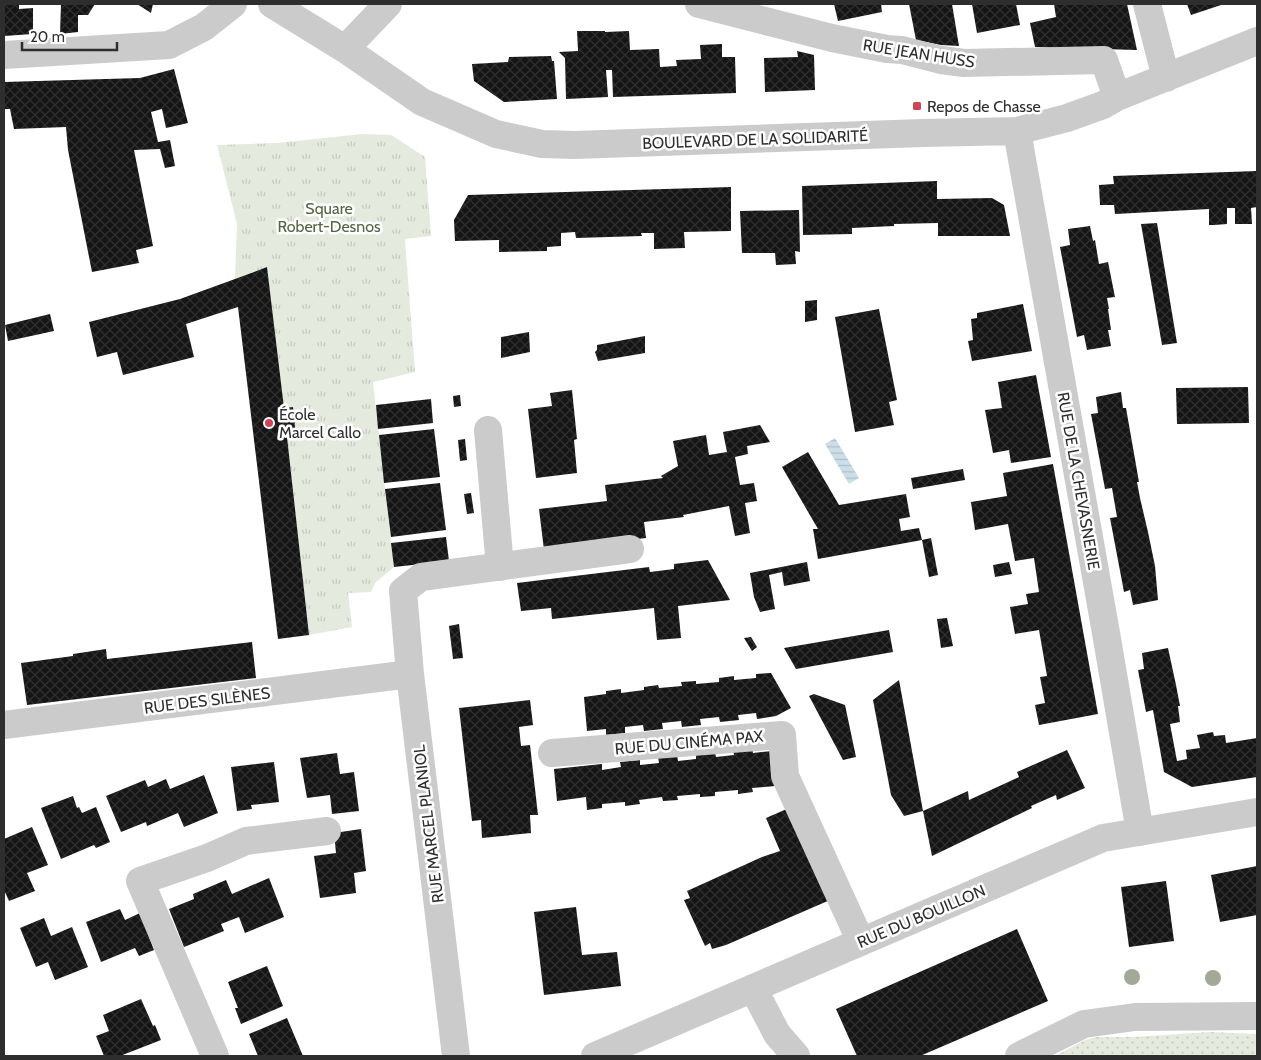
<svg xmlns="http://www.w3.org/2000/svg" width="1261" height="1060" font-family="Cabin,sans-serif">
  <style>
    .grass { fill: url(#grass-dots) }
    .park { fill: url(#park-tufts) }
    .water { fill: url(#water-rules) }
    .building { fill: url(#building-cross-hatch) }
    .lines { fill: none; stroke-linecap: round; stroke-linejoin: round }
    .minor { stroke: #cbcbcb; stroke-width: 28 }
    .tree { fill: #a0aa96 }
    .poi-dot { fill: #d04555; stroke: #fff; stroke-width: 2 }
    .labels { text-anchor: middle; stroke-width: 5; stroke-linejoin: round; paint-order: stroke }
    .street-label { font-size: 16px; fill: #2e2e2e; stroke: #fff }
    .poi-label { font-size: 16px; fill: #2e2e2e; stroke: #fff; text-anchor: start }
    .park-label { font-size: 16px; fill: #536541; stroke: #fff }
  </style>
  <defs>
    <pattern id="grass-dots" width="8" height="8" patternUnits="userSpaceOnUse" patternTransform="scale(1.25)"><rect width="8" height="8" fill="#e5eade"/><path d="M2 2h.1M6 6h.1" fill="none" stroke="#c5c9bf" stroke-width="1.8" stroke-linecap="round"/></pattern>
    <pattern id="park-tufts" width="24" height="20" patternUnits="userSpaceOnUse" patternTransform="scale(1.25)"><rect width="24" height="20" fill="#e5eade"/><path d="M3 7l-1-3M5 7V3M7 7l1-3M15 17l-1-3M17 17v-4M19 17l1-3" fill="none" stroke="#c5c9bf"/></pattern>
    <pattern id="water-rules" width="6" height="5" patternUnits="userSpaceOnUse" patternTransform="scale(1.25)"><rect width="6" height="5" fill="#ccdee7"/><path d="M0 2.5h6" fill="none" stroke="#b0bfc6"/></pattern>
    <pattern id="building-cross-hatch" width="8" height="8" patternUnits="userSpaceOnUse" patternTransform="scale(1.25)"><rect width="8" height="8" fill="#151515"/><path d="M0 0l8 8M0 8l8-8" fill="none" stroke="#2f2f2f"/></pattern>
  </defs>
  <rect width="100%" height="100%" fill="#fff"/>
  <!-- grass -->
  <path class="grass" d="M1210 1032 1257 1034V1056H1055L1085 1040 1096 1037H1133Z"/>
  <!-- park -->
  <path class="park" d="M362 134 391 135 425 157 431 236 405 239 415 372 373 382 394 567 375 583 371 592 348 593 352 627 309 635 267 267 235 279 237 224 217 145 277 143Z"/>
  <!-- water -->
  <path class="water" d="M835 438 859 478 849 484 825 444Z"/>
  <!-- building -->
  <path class="building" d="M4 4H19V9L33 8V34L4 36Z
    M61 4H95L88 15H78V32L60 34Z
    M137 4H153L151 13Z
    M834 4H881L882 12 838 21Z
    M909 4H952L959 46 941 45 916 40Z
    M972 4H1016L1020 25 977 33Z
    M1054 4H1127L1137 50 1035 47 1030 23 1056 17Z
    M1187 4H1224L1191 15Z
    M577 31H605V32L629 31 630 50 659 49 660 67 677 66 676 60 701 59 700 45 722 44V57H735L736 93 613 97 612 70H606L608 97 566 99 565 58 559 52 578 51Z
    M797 51 814 55 815 90 765 92 764 58 798 57Z
    M551 56 552 61H554L557 99 504 102 474 81 472 64 508 62 509 57Z
    M174 69 188 123 166 128 162 109 151 112 158 142 170 140 175 166 165 168 160 149 134 150 153 246 136 250 139 263 92 272 68 150 66 127 14 129 10 109H4V82L140 78Z
    M1257 171V207L1251 208 1252 224H1235V208H1227V224L1214 225H1209V209L1115 214 1114 205H1100L1099 185 1114 184 1113 176Z
    M937 181V199L992 198 1004 205 1010 236H938V223L894 224V226L852 228V234L803 235 802 186Z
    M731 187V231L684 232 685 248 654 249V233H641L642 236 576 238 575 232 561 233V246L547 247V251L499 252V240L455 241 454 220 468 195Z
    M799 210 800 252 795 251 796 264 776 265 775 253H742L740 211Z
    M1157 223 1177 343 1162 345 1141 224Z
    M1090 226 1093 241 1095 240 1099 264 1108 262 1115 297 1107 298 1109 309H1108L1111 330H1108L1111 346 1087 350 1084 335 1077 337 1060 247 1070 245 1068 229Z
    M267 267 284 408 293 407 296 436 287 437 309 635 278 639 238 307 186 324 194 357 123 375 117 352 97 357 89 322 180 299 235 279Z
    M817 300V320L805 322V301Z
    M1023 304 1032 351 972 361 968 341 973 340 971 319 977 318V313Z
    M879 309 897 400 889 402 894 425 855 432 835 317Z
    M50 314 54 331 8 341 5 325Z
    M529 332 530 352 501 358V337Z
    M645 336V353L598 361 595 352 597 350V345Z
    M1036 375 1051 457 1011 463 1009 450 993 453 985 410 1002 408 998 382Z
    M1248 387 1249 423 1177 424 1176 388Z
    M572 390 577 439 574 440 577 473 536 478 528 409 552 406 550 393Z
    M1121 392 1123 408H1126L1139 482H1137L1140 498 1148 532 1155 566 1158 600 1133 605 1130 590 1124 592 1110 518 1117 517 1112 488 1105 489 1091 414 1098 413 1096 397Z
    M460 395 461 406 454 407 453 396Z
    M431 399 433 423 378 429 376 405Z
    M760 425 770 442 747 446 748 454 735 457 740 485 754 483 757 501 745 503 750 533 735 536 729 506 683 515 684 517 644 522 646 538 544 550 539 509 607 501 605 485 663 478 661 476 678 466 673 441 706 435 709 455 727 452 723 432Z
    M434 429 440 477 384 483 379 435Z
    M465 439 467 460 460 461 458 440Z
    M808 452 839 505 906 494 910 517 899 519 901 531 919 528 922 540 931 538 938 575 929 577 922 540 818 559 813 529H818L782 467Z
    M1053 464 1098 714 1039 725 1035 705 1045 703 1040 677 1047 676 1039 630 1015 634 1010 607 1028 604 1026 594 1039 592 1034 558 1015 561 1008 524 975 530 971 502 1007 496 1003 473Z
    M963 469 965 480 913 489 911 478Z
    M440 483 446 530 391 537 385 489Z
    M471 493 474 513 467 514 464 494Z
    M446 537 449 561 394 567 391 543Z
    M708 560 730 600 678 606 681 638 657 640 654 608 552 619 551 608 521 611 517 583 649 567 650 572 674 569V564Z
    M807 562 810 581 784 586 782 572 769 575 775 609 760 612 754 597 750 573Z
    M1009 562 1012 574 995 577 993 565Z
    M947 618 953 646 941 648 937 619Z
    M459 624 463 658 453 659 449 626Z
    M889 630 893 652 796 669 784 648Z
    M751 637 757 647 752 651 744 638Z
    M252 642 256 678 27 705 21 663 73 656V654L106 649 107 659Z
    M1168 648 1176 685 1180 706H1178L1180 722 1170 724 1177 761 1187 759 1186 750 1200 748 1197 735 1213 732 1214 736 1225 735 1226 743 1257 738V777L1192 787 1164 772 1153 710 1146 712 1138 670 1144 669 1142 653Z
    M771 673 791 708 776 716 757 719 756 713 738 715 739 720 720 722 719 717 700 719 701 725 682 727 681 721 662 723 663 729 644 731 643 725 625 727V733L606 735V729L587 731 584 697 606 694V691L621 689V693L644 690V687L658 685 659 688 682 686 681 682 696 681V684L719 682V678L734 676V680L756 678V674Z
    M899 680 923 811 904 816 891 795 873 700Z
    M814 694 845 705 856 757 843 760 809 696Z
    M530 700 533 725 519 727 521 746 530 745 538 815H530L531 833 482 838 481 820 472 821 459 708Z
    M752 747 753 753 772 751 775 786 752 788 753 792 738 794V790L715 792V796L700 797V794L677 796 678 800 663 801 662 797 639 800 640 804 625 806V802L602 804V808L587 810 586 797 557 801 554 769 602 764V770L621 767 620 762 640 760V765L659 763 658 757 677 755 678 761 696 759V753L715 752 716 757 734 755 733 750Z
    M1067 750 1085 788 1057 800 1056 795 1031 806 1032 808 932 856 923 811 968 791 969 800 1019 777 1017 772Z
    M337 753 340 774 354 772 359 811 332 814 330 795 307 798 300 758Z
    M274 762 279 802 251 805 252 809 237 811 231 767Z
    M204 775 218 813 184 827 178 813 147 826 146 822 121 832 106 796 145 780 148 787 166 779 170 789Z
    M73 796 77 808 79 807 82 813 96 807 110 842 96 848 94 845 61 859 41 808Z
    M789 808 830 900 726 945 712 949 710 943 705 946 684 900 690 898 687 891 762 857 780 851 766 818Z
    M32 827 48 865 27 873 35 891 9 901 4 890V859H5L4 854V839Z
    M361 829 366 871 354 873 356 893 320 898 314 856 336 853 334 833Z
    M1257 866V915L1220 922 1211 875Z
    M269 878 284 917 245 933 239 917 221 924 224 931 184 947 169 909 194 899 193 894 226 880 232 894Z
    M1166 881 1174 941 1129 947 1121 887Z
    M576 907 582 955 617 952 621 986 544 995 534 912Z
    M120 909 125 920 140 913 154 950 139 956 135 948 101 962 86 922Z
    M44 918 51 936 72 927 88 967 55 980 48 962 36 967 20 928Z
    M1017 929 1048 1001 920 1056H857L836 1009Z
    M267 966 283 1006 241 1024 235 1008H238L228 982Z
    M141 999 153 1026 155 1025 161 1040 120 1056H104L96 1036 109 1031 103 1015Z
    M287 1018 303 1056H258L249 1034Z"/>
  <g class="lines">
    <!-- minor -->
    <path class="minor" d="M272 4 345 49 422 102 496 134 542 144 574 145 923 133 1017 131 1067 118 1103 105 1117 97 1257 41
      M699 4 832 38 887 49 902 50 941 60 964 63 1104 60 1117 97
      M1147 4 1166 78
      M345 49 388 4
      M4 55 169 45 204 27 233 4
      M1017 131 1106 633 1140 832
      M488 430 500 567
      M4 725 410 674
      M552 753 782 735 785 776 861 942
      M753 988 777 1034 796 1056
      M215 1056 140 881 207 858 246 841 327 831
      M456 1056 410 674 403 591 421 577 630 549
      M595 1056 1103 838 1257 812
      M1019 1056 1084 1024 1135 1017 1257 1016"/>
  </g>
  <!-- trees -->
  <g class="tree">
    <circle cx="1132" cy="977" r="8"/>
    <circle cx="1213" cy="978" r="8"/>
  </g>
  <!-- markers -->
  <g class="poi-dot">
    <rect x="912" y="101" width="10" height="10" rx="2.5"/>
    <circle cx="269" cy="423" r="5"/>
  </g>
  <g class="labels">
    <!-- street labels -->
    <g class="street-label">
      <text transform="translate(919 53) rotate(9)" y="6">RUE JEAN HUSS</text>
      <text transform="translate(755 139) rotate(-2)" y="6">BOULEVARD DE LA SOLIDARITÉ</text>
      <text transform="translate(1079 481) rotate(80)" y="6">RUE DE LA CHEVASNERIE</text>
      <text transform="translate(207 700) rotate(-7)" y="6">RUE DES SILÈNES</text>
      <text transform="translate(689 742) rotate(-5)" y="6">RUE DU CINÉMA PAX</text>
      <text transform="translate(428 824) rotate(-97)" y="6">RUE MARCEL PLANIOL</text>
      <text transform="translate(921 916) rotate(-23)" y="6">RUE DU BOUILLON</text>
    </g>
    <!-- poi labels -->
    <g class="poi-label">
      <text x="927" y="112">Repos de Chasse</text>
      <text x="279" y="420">École<tspan x="279" dy="18">Marcel Callo</tspan></text>
    </g>
    <!-- park labels -->
    <g class="park-label">
      <text x="329" y="214">Square<tspan x="329" dy="18">Robert-Desnos</tspan></text>
    </g>
  </g>
  <!-- border -->
  <rect width="1261" height="1060" fill="none" stroke="#2e2e2e" stroke-width="10"/>
  <!-- scale -->
  <path d="M22 42v8h95v-8" fill="none" stroke="#2e2e2e" stroke-width="2.5"/>
  <text x="30" y="42" font-size="15" fill="#2e2e2e" stroke="#ffffff" stroke-width="4" paint-order="stroke">20 m</text>
</svg>
